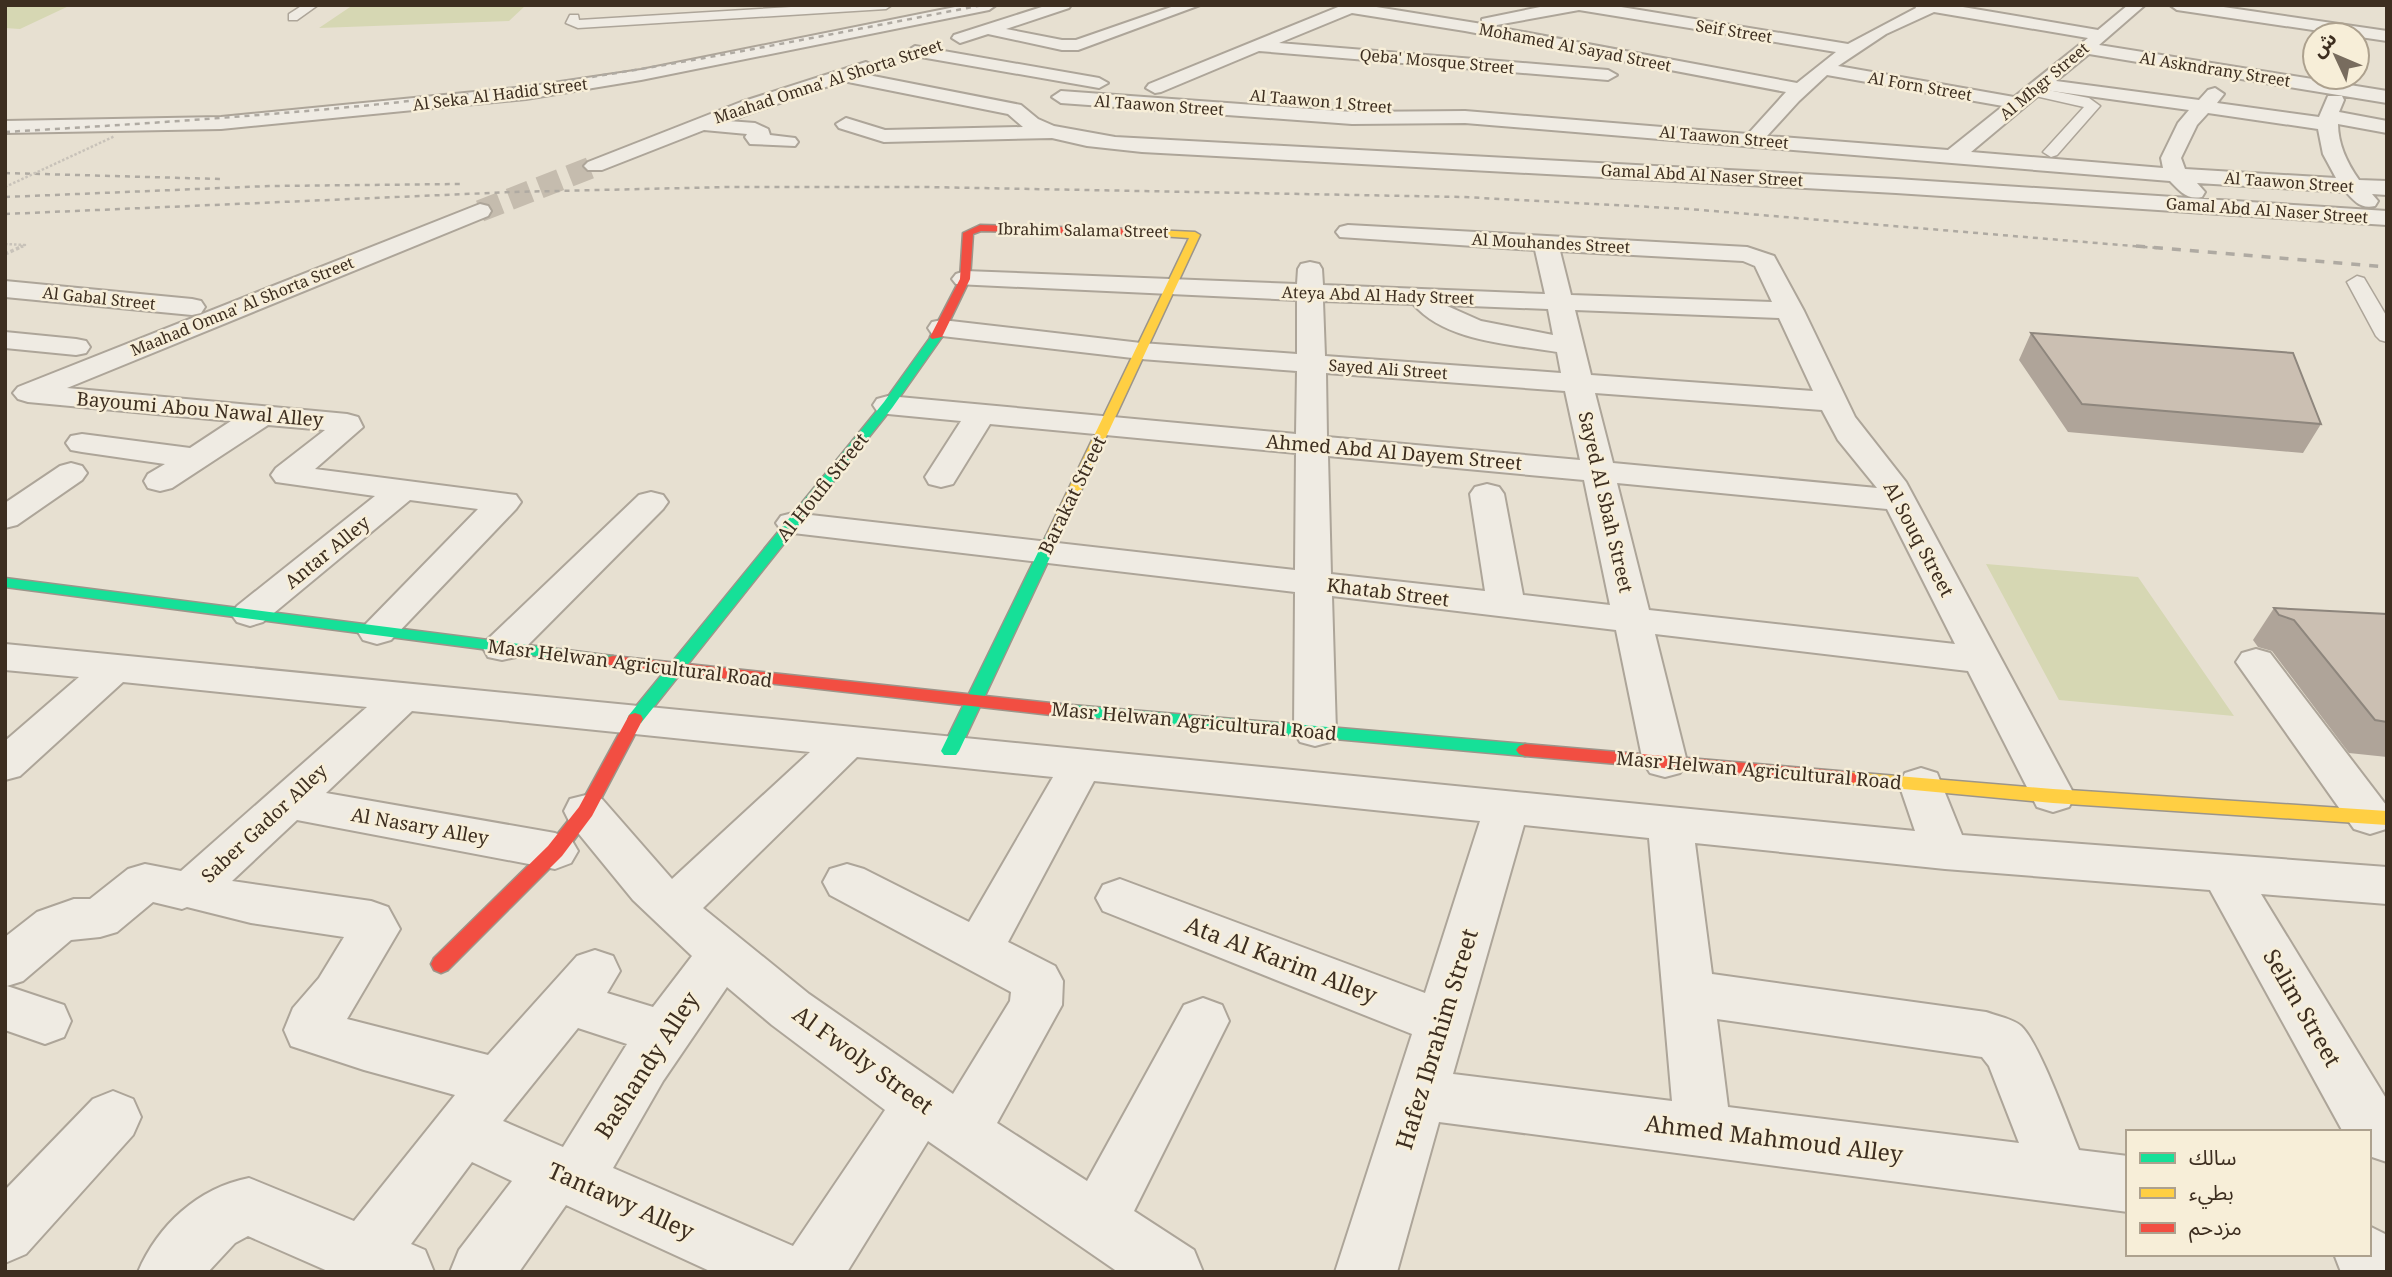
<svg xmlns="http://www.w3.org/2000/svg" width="2392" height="1277" font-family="'Noto Serif','Noto Sans Arabic',serif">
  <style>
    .green { fill: #d6d7b3 }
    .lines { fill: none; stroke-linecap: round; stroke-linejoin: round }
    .street-tunnel { stroke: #c5bcae; stroke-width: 22; stroke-dasharray: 22 10; stroke-linecap: butt }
    .lane-casing { stroke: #ada599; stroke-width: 3 }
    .street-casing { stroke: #ada599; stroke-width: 4 }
    .fast-casing { stroke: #9c958a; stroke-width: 3 }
    .slow-casing { stroke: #9c958a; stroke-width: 3 }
    .jam-casing { stroke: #9c958a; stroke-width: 3 }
    .path-far1 { stroke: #c8c2b9; stroke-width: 2.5; stroke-dasharray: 2.5 2; stroke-linecap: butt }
    .path { stroke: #c8c2b9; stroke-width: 3.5; stroke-dasharray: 3.5 2.5; stroke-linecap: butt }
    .lane { fill: #efebe3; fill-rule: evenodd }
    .street { fill: #efebe3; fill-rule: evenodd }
    .fast { fill: #16e098; fill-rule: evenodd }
    .slow { fill: #ffcf43; fill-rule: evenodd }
    .jam { fill: #f24e42; fill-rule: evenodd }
    .rail-far1 { stroke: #afaaa2; stroke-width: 2.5; stroke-dasharray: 5 5; stroke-linecap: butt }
    .rail { stroke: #afaaa2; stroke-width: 3.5; stroke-dasharray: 9 9; stroke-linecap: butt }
    .path-bridge { stroke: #c8c2b9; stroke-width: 2.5; stroke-dasharray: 2.5 2; stroke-linecap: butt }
    .wall { fill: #afa499 }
    .building { fill: #cbbfb2; stroke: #8e867d; stroke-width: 2 }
    .labels { text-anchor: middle; stroke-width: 5; stroke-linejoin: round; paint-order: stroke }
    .far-street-label { font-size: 16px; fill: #3d2e20; stroke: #f7eed8 }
    .street-label { font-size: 19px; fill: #3d2e20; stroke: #f7eed8 }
    .near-street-label { font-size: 23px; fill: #3d2e20; stroke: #f7eed8 }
  </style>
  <rect width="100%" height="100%" fill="#e7e0d1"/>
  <!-- green -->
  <path class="green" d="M5 5H71L20 29 5 28Z
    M353 5H526L509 21 319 28Z
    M1986 564 2138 577 2234 716 2059 700Z"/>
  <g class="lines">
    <!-- street-tunnel -->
    <path class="street-tunnel" d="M480 211 595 166"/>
    <defs>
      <path id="lane" d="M303 5H318L297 20H289V14Z
        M824 5H892L886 9 578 28 566 23 570 15H578L579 20Z
        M2032 87 2089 98 2100 106 2057 155 2051 157 2043 152 2084 107 2027 94 2025 91Z
        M2357 276 2364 278 2387 317V342L2380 340 2376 336 2347 282Z"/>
      <path id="street" d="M965 5H996L989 10 641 80 526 99 221 129 5 133V121L221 117 526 87 641 70Z
        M1048 5H1071L1069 8 1006 29 1062 40H1076L1177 5H1200L1078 50H1062L988 34 960 43 952 38 954 35Z
        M1343 5H1364L1482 24V19L1550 5H1609L1848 44 1916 8 1915 5H1951L2098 30 2128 5H2145L2099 45 2387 91V103L2089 54 2056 81 2199 100 2208 90 2215 88 2224 94 2217 103 2319 117 2328 96H2342L2344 100 2339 112 2387 121V133L2338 124C2338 144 2347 163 2359 180L2387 181V195L2372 194 2378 201 2375 206C2361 209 2355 202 2346 192L2197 183 2205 192 2202 197C2186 200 2180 191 2170 181L1465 123 1352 124 1061 103 1052 97 1061 91 1352 112 1465 111 1748 134 1786 92 1465 31 1352 13 1279 43 1608 70 1617 75 1608 80 1259 51 1161 92 1155 93 1146 88 1149 84ZM1579 10 1836 52 1797 83 1491 26ZM1934 12 2088 38 2014 97 1838 66 1886 34ZM1827 75 2003 106 1948 150 1767 136 1799 101ZM2045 90 2189 110 2178 123 2161 158 2163 168 1971 152ZM2208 113 2318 129 2323 154 2336 178 2185 169 2181 158 2197 125Z
        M2170 5H2210L2387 31V41L2177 10Z
        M915 46 1099 78 1108 83 1099 88 909 55 907 51Z
        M866 62 875 67 863 74 1021 105 1038 119 1054 126 1115 137 1896 179 2387 211V225L1896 193 1142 152 1087 146 1052 138 884 142 839 128 836 124 846 118 885 130 1023 127 1008 114 843 81 728 121 755 123 768 129 770 135 795 138 798 142 795 146 750 144 745 137 747 134 704 130 602 170H588L584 166 588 162 741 102Z
        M480 204 488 206 491 211 488 216 67 388 347 414 358 417 363 427 315 469 516 495 521 502 516 509 391 640 377 644 363 640 358 632 478 509 410 500 263 622 250 626 237 622 231 614 237 606 375 496 276 482 271 475 276 468 325 430 268 425 172 488 160 491 148 488 144 481 148 474 165 464 82 452 71 450 66 443 71 436 82 434 190 448 231 421 28 402 18 399 13 393 18 387Z
        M1348 225 1747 247 1774 256 1804 311 1855 417 1906 482 2075 796 2069 807 2053 812 2037 807 1968 671 1655 634 1687 762 1680 773 1665 777 1650 773 1643 762 1616 630 1332 596 1336 732 1330 742 1315 746 1300 742 1294 732 1295 592 793 533 781 530 776 523 781 516 793 513 1295 570 1296 453 990 424 953 484 941 487 929 484 925 477 961 421 888 414 877 411 873 405 877 399 888 396 1296 434 1297 371 1141 359 942 336 932 334 928 328 932 322 942 320 1141 343 1297 354V300L956 284 952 279 956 274 965 271 1297 284 1298 269 1301 264 1310 262 1319 264 1322 269 1323 285 1545 294 1535 250 1340 237 1336 232 1340 227ZM1560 251 1743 261 1755 266 1772 302 1571 295ZM1323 301 1413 304C1446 342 1511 344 1557 352L1561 373 1325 356ZM1445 305 1548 309 1553 335 1481 321ZM1575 310 1779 318 1813 391 1591 375ZM1326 373 1565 391 1580 460 1327 437ZM1595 393 1822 410 1838 440 1877 488 1613 463ZM1328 456 1584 480 1610 605 1523 595 1504 494 1499 487 1487 484 1475 487 1470 494 1485 591 1331 574ZM1617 483 1887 509 1955 644 1649 610Z
        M5 281 192 299 201 301 205 307 201 313 192 315 5 297Z
        M5 332 76 339 86 341 90 347 86 353 76 355 5 348Z
        M71 463 82 466 87 473 82 480 17 525 5 528V503L60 466Z
        M651 492 663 495 668 502 663 509 516 657 502 660 488 657 483 648 488 639 639 495Z
        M5 644 1915 831 1899 784 1905 773 1921 768 1937 773 1962 835 2387 867V904L2261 894 2387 1100V1162L2369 1156V1132H2343L2210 890 1945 869 1695 843 1712 974 1986 1012C1997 1016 2013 1019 2021 1026 2039 1042 2068 1124 2079 1150L2128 1156V1212L1439 1122 1397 1272H1335L1412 1034 1103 911 1096 898 1103 885 1120 879 1425 993 1480 821 1094 781 1008 942 1055 966 1063 981 1062 1005 997 1123 1087 1181 1184 1005 1203 998 1222 1005 1229 1021 1134 1211 1194 1250 1203 1272H1118L928 1141 847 1272H712L566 1205 519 1272H450L459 1250 512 1181 472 1162 411 1244 425 1250 434 1272H330L248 1236 235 1243 208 1272H138C158 1225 198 1188 249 1178L354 1221 455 1095 364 1070 291 1046 284 1030 293 1008 319 978 344 937 251 923 187 907 182 909 153 902 117 932 100 937 71 940 23 981 7 986 64 1005 71 1021 64 1037 45 1044 5 1030V937L37 912 74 899H90L128 869 145 864 181 871 367 707 123 682 20 776 5 780V741L79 677 5 670ZM412 711 810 752 672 879 602 799 586 795 570 799 564 811 570 823 633 900 692 956 653 1007 607 993 620 971 613 956 595 950 577 956 488 1055 347 1019 400 929 388 907 371 901 232 881 297 820 555 869 571 863 578 851 571 839 555 833 326 793ZM857 757 1053 777 969 922 864 869 847 864 830 869 823 882 830 895 1011 992 1010 1001 953 1094 809 994 703 908ZM1524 825 1649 838 1672 1101 1453 1074ZM727 987 772 1025 885 1110 793 1246 613 1168 663 1081ZM1717 1019 1982 1057 1989 1066 2019 1143 1728 1107ZM578 1028 627 1044 563 1147 503 1121Z
        M2256 649 2270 653 2386 805V829L2370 834 2354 829 2236 662 2242 653Z
        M113 1091 133 1099 141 1117 133 1135 26 1254 5 1263V1190L93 1099Z
        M2369 1226 2387 1235V1272H2341L2334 1254H2369Z"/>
      <path id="fast" d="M936 334 942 337 892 408 641 723H629L627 719 629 715 884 402 932 335Z
        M1053 532 1060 536 959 751 956 755H944L941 751 1046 536Z
        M5 578 613 656 621 661 613 666 5 587Z
        M1060 704 1525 744 1531 746 1534 750 1531 754 1525 756 1054 714 1052 710 1054 706Z"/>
      <path id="slow" d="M1133 229 1195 232 1200 235 1060 536 1058 539H1048L1046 536 1189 238 1130 234V230Z
        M1850 772 2053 789 2387 811V825L2053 803 1850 784 1844 782 1841 778 1844 774Z"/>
      <path id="jam" d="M980 225 1133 229 1138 232 1133 235 981 231 973 234 970 279 942 337 932 339 930 337 960 279 963 233Z
        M613 656 1060 704 1068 710 1060 716 607 665 605 661 607 657Z
        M635 713 641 715 643 719 592 816 562 856 448 970 441 973 434 970 431 964 434 958 548 846 579 807 627 719 629 715Z
        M1525 744 1850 772 1856 774 1859 778 1856 782 1850 784 1525 756 1519 754 1516 750 1519 746Z"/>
    </defs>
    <!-- lane casing -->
    <use href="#lane" class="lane-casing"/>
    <!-- street casing -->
    <use href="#street" class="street-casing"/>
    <!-- fast casing -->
    <use href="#fast" class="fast-casing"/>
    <!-- slow casing -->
    <use href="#slow" class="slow-casing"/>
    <!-- jam casing -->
    <use href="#jam" class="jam-casing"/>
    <!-- path-far1 -->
    <path class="path-far1" d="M5 244 25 245 19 248"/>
    <!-- path -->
    <path class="path" d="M5 254 23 246"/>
    <!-- lane -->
    <use href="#lane" class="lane"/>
    <!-- street -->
    <use href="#street" class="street"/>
    <!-- fast -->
    <use href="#fast" class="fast"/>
    <!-- slow -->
    <use href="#slow" class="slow"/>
    <!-- jam -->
    <use href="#jam" class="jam"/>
    <!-- rail-far1 -->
    <path class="rail-far1" d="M5 132C158 123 311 113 463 95 637 74 810 38 983 5
      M5 173 220 179
      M5 197 269 186 460 184
      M5 214 512 192 729 187H925L1463 197 1689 209 2157 248"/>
    <!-- rail -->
    <path class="rail" d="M2136 246 2387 267"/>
    <!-- path-bridge -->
    <path class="path-bridge" d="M5 187 115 136"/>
  </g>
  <!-- wall -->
  <path class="wall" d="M2031 333 2321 424 2303 453 2068 432 2019 360Z
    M2274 608 2387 614V757L2349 753 2272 651 2258 647 2253 640Z"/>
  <!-- building -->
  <path class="building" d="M2031 333 2293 353 2321 424 2082 404Z
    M2274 608 2387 614V722L2375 720 2294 620 2279 615Z"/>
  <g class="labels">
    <!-- far-street labels -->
    <g class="far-street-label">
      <text transform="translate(1734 31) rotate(9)" y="6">Seif Street</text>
      <text transform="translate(1575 47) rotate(11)" y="6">Mohamed Al Sayad Street</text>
      <text transform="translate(1437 61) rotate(5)" y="6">Qeba' Mosque Street</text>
      <text transform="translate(2215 69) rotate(9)" y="6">Al Askndrany Street</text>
      <text transform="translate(828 81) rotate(-18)" y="6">Maahad Omna' Al Shorta Street</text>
      <text transform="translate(2044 81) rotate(-40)" y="6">Al Mhgr Street</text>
      <text transform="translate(1920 86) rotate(10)" y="6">Al Forn Street</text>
      <text transform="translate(500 94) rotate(-7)" y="6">Al Seka Al Hadid Street</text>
      <text transform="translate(1321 101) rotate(5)" y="6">Al Taawon 1 Street</text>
      <text transform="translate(1159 105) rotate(4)" y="6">Al Taawon Street</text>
      <text transform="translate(1724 137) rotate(5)" y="6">Al Taawon Street</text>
      <text transform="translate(1702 175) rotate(3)" y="6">Gamal Abd Al Naser Street</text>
      <text transform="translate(2289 182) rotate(4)" y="6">Al Taawon Street</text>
      <text transform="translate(2267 210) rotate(4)" y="6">Gamal Abd Al Naser Street</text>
      <text transform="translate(1083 230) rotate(1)" y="6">Ibrahim Salama Street</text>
      <text transform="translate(1551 243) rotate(3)" y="6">Al Mouhandes Street</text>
      <text transform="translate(1378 295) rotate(2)" y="6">Ateya Abd Al Hady Street</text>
      <text transform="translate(99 298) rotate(6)" y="6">Al Gabal Street</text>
      <text transform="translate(242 306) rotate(-22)" y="6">Maahad Omna' Al Shorta Street</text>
      <text transform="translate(1388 369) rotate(4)" y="6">Sayed Ali Street</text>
    </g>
    <!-- street labels -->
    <g class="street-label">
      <text transform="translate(200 409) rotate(5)" y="7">Bayoumi Abou Nawal Alley</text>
      <text transform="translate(1394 452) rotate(5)" y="7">Ahmed Abd Al Dayem Street</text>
      <text transform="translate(822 487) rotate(-51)" y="7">Al Houfi Street</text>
      <text transform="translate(1072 495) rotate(-64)" y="7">Barakat Street</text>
      <text transform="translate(1606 502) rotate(77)" y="7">Sayed Al Sbah Street</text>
      <text transform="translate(1919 539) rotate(62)" y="7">Al Souq Street</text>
      <text transform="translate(327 552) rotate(-39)" y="7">Antar Alley</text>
      <text transform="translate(1388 592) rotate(7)" y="7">Khatab Street</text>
      <text transform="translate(630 663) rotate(7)" y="7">Masr Helwan Agricultural Road</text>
      <text transform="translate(1194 721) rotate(5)" y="7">Masr Helwan Agricultural Road</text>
      <text transform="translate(1759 770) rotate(5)" y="7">Masr Helwan Agricultural Road</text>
      <text transform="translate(264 823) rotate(-43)" y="7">Saber Gador Alley</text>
      <text transform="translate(420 826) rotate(10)" y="7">Al Nasary Alley</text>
    </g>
    <!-- near-street labels -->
    <g class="near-street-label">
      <text transform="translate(1281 960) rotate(21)" y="8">Ata Al Karim Alley</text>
      <text transform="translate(2302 1008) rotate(60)" y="8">Selim Street</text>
      <text transform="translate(1437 1039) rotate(-73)" y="8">Hafez Ibrahim Street</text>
      <text transform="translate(863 1060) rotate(36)" y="8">Al Fwoly Street</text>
      <text transform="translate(647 1065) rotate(-57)" y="8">Bashandy Alley</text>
      <text transform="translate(1774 1139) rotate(7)" y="8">Ahmed Mahmoud Alley</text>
      <text transform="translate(621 1201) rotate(24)" y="8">Tantawy Alley</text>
    </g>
  </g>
  <!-- border -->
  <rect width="2392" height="1277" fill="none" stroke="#3d2e20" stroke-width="14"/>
  <!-- legend -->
  <rect x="2126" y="1130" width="245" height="126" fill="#f7eed8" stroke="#ada18e" stroke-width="2"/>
  <rect x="2140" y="1153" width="35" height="10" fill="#16e098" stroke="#ada18e" stroke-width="2"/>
  <text x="2189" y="1165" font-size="21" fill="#3d2e20">سالك</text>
  <rect x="2140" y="1188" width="35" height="10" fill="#ffcf43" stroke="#ada18e" stroke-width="2"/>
  <text x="2189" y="1200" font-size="21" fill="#3d2e20">بطيء</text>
  <rect x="2140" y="1223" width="35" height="10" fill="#f24e42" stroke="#ada18e" stroke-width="2"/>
  <text x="2189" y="1235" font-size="21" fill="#3d2e20">مزدحم</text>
  <!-- north arrow -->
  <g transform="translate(2336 56) rotate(314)"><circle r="33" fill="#f7eed8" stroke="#ada18e" stroke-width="2"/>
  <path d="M0-5L12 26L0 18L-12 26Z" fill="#786c5e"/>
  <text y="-10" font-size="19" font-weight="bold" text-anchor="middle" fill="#3d2e20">ش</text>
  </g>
</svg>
